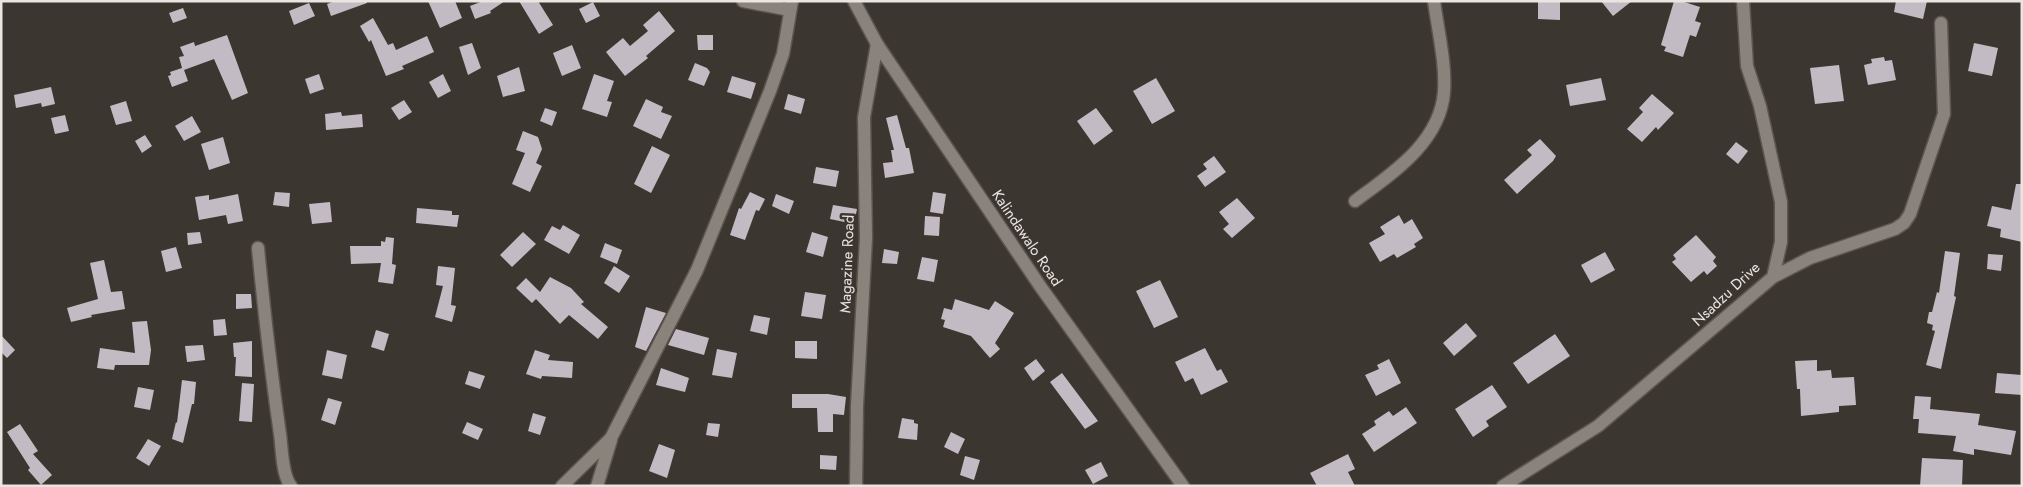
<svg xmlns="http://www.w3.org/2000/svg" width="2023" height="487" font-family="Jost,sans-serif">
  <style>
    .building { fill: #c3bbc3 }
    .lines { fill: none; stroke-linecap: round; stroke-linejoin: round }
    .street-casing { stroke: #5a5550; stroke-width: 15 }
    .secondary-casing { stroke: #5a5550; stroke-width: 15 }
    .street { stroke: #8a837c; stroke-width: 12 }
    .secondary { stroke: #8a837c; stroke-width: 12 }
    .labels { text-anchor: middle; stroke-width: 5; stroke-linejoin: round; paint-order: stroke }
    .street-label { font-size: 15px; fill: #e9e5e1; stroke: #3c3630 }
  </style>
  <rect width="100%" height="100%" fill="#3c3630"/>
  <!-- building -->
  <path class="building" d="M335 1H367V3L331 16 327 4Z
    M428 1H455L462 18 440 28Z
    M483 1H505L490 11 491 13 475 19 470 6Z
    M519 1H538L553 25 539 34Z
    M1538 1H1560V20L1538 19Z
    M1601 1H1632L1613 16Z
    M1674 1H1681L1700 7 1695 21 1701 23 1696 37 1690 35 1683 57 1664 51 1666 47 1661 45Z
    M1896 1H1927L1923 19 1894 12Z
    M593 2 600 16 586 23 579 9Z
    M309 3 315 16 294 25 289 11Z
    M183 8 187 18 173 23 169 13Z
    M659 11 675 31 646 56 648 58 625 76 606 52 623 38 630 46 648 31 643 25Z
    M373 18 388 45 393 43 396 50 427 36 434 52 402 66 404 69 386 76 371 40 369 42 360 26Z
    M227 35 248 93 232 100 214 59 184 70 188 81 172 87 168 76 171 75 170 72 182 68 179 57 184 56 180 47 194 42 195 46Z
    M697 35H713V50H698Z
    M472 43 481 68 468 75 459 47Z
    M1974 43 1998 48 1992 76 1968 71Z
    M572 45 581 68 562 76 553 53Z
    M1884 57 1885 61 1892 60 1896 80 1868 85 1864 65 1872 63 1871 59Z
    M695 63 707 68 710 72 704 86 688 80Z
    M1839 65 1844 101 1815 104 1810 68Z
    M519 67 525 91 503 97 497 76Z
    M319 74 324 89 310 94 305 79Z
    M443 74 451 91 438 98 429 82Z
    M594 74 614 81 607 101 612 102 607 117 582 109Z
    M732 76 756 83 751 99 727 92Z
    M1156 78 1175 111 1152 124 1133 91Z
    M1601 78 1606 100 1570 106 1566 85Z
    M51 87 55 104 42 107 41 103 16 108 14 95Z
    M788 94 805 99 801 114 784 109Z
    M1652 94 1674 113 1658 130 1656 127 1642 142 1627 129 1643 112 1639 108Z
    M646 99 663 107 661 112 672 116 661 139 633 126Z
    M404 100 412 112 399 120 391 108Z
    M126 101 132 121 116 125 110 106Z
    M545 108 557 112 552 126 540 121Z
    M1096 108 1113 131 1094 145 1077 121Z
    M341 112 342 116 362 114 363 127 326 130 325 114Z
    M65 115 69 131 55 134 51 118Z
    M897 115 906 148H909L914 173 885 178 883 163 893 162 891 150H894L886 118Z
    M192 116 201 132 184 141 175 126Z
    M523 131 538 137 542 149 536 163 542 166 530 192 512 184 525 153 516 150Z
    M145 135 152 146 142 153 135 141Z
    M223 137 230 163 209 170 201 144Z
    M1540 139 1556 156 1553 161 1517 194 1504 180 1532 155 1527 150Z
    M1736 142 1748 151 1738 164 1726 154Z
    M652 146 670 155 651 193 634 184Z
    M1214 156 1226 172 1205 187 1197 176 1207 169 1203 164Z
    M816 167 839 171 836 187 813 183Z
    M2016 184H2022V242L2000 237 2001 229 1987 226 1992 206 2011 210Z
    M275 192 290 193 289 207 273 205Z
    M750 192 765 199 759 211 756 210 745 240 730 235 739 208 741 209Z
    M933 192 946 194 943 214 930 212Z
    M238 194 243 221 228 224 226 215 199 220 195 197 209 195V200Z
    M776 194 794 201 789 214 772 206Z
    M1237 198 1255 218 1232 238 1223 229 1229 224 1219 212Z
    M330 202 332 222 312 224 309 204Z
    M833 205 857 209 854 224 830 219Z
    M417 208 452 211V215H459L457 227 416 223Z
    M1399 215 1404 224 1412 219 1423 238 1414 244 1416 247 1397 258 1394 254 1380 262 1369 243 1385 234 1380 227Z
    M925 216 940 217 939 236 924 235Z
    M563 225 580 235 569 254 544 240 552 226 560 230Z
    M200 232 202 243 188 245 187 233Z
    M523 232 536 244 512 267 500 255Z
    M812 232 828 237 823 257 806 252Z
    M1696 235 1716 257 1713 261 1717 266 1707 275 1704 271 1691 282 1672 262 1676 259 1673 255Z
    M386 237 394 238 392 264 396 265 393 284 378 282 381 263 351 264 350 246H381V241L385 242Z
    M605 243 622 250 617 264 600 257Z
    M176 247 182 268 166 272 161 251Z
    M884 249 899 252 897 264 882 263Z
    M1945 251 1960 253 1954 296 1956 297 1941 369 1926 365 1935 331 1932 330 1933 325 1927 323 1929 312H1932L1937 292 1939 293Z
    M1605 252 1615 270 1591 283 1581 265Z
    M1988 254 2003 255 2001 271 1987 269Z
    M922 257 938 260 934 282 917 279Z
    M104 260 111 292 122 291 125 309 91 315 92 317 71 322 67 308 98 299 90 263Z
    M438 266 455 268 451 305 456 306 452 322 435 317 443 286 436 285Z
    M614 266 630 276 619 293 604 283Z
    M550 277 571 288 584 302 581 304 608 327 598 339 569 315 560 324 536 299 532 303 516 288 526 278 540 292Z
    M1160 280 1178 317 1154 328 1136 291Z
    M805 292 826 295 822 319 801 316Z
    M236 294H251L252 308 236 309Z
    M955 299 989 310 995 301 1014 313 995 343 1000 349 990 358 971 336 943 327 945 320 941 319 944 308 952 310Z
    M646 307 666 313 646 351 635 347Z
    M754 315 770 318 767 335 750 331Z
    M225 319 227 335 214 336 213 320Z
    M147 321 151 350 149 365H115L114 370 97 368 100 348 135 353 132 322Z
    M1466 323 1477 336 1454 356 1443 343Z
    M676 329 709 338 704 355 668 345Z
    M376 330 389 334 384 351 371 347Z
    M1555 334 1570 356 1528 384 1513 363Z
    M1 335 15 350 7 358 1 352Z
    M252 341V377L235 376 236 357H234L233 343Z
    M795 341H817V359L795 358Z
    M203 345 205 360 187 362 185 346Z
    M1205 348 1217 371 1221 369 1228 382 1201 395 1193 378 1185 382 1175 362Z
    M717 349 737 353 732 378 712 375Z
    M327 350 347 355 342 379 322 375Z
    M535 350 550 355 548 360 573 362 572 378 542 376 541 379 526 374Z
    M1036 359 1045 371 1033 381 1024 368Z
    M1389 359 1401 383 1376 396 1365 375 1379 369 1377 365Z
    M1817 360V371L1831 370 1832 378 1854 377 1856 405 1839 406V412L1801 416 1800 389H1797L1795 361Z
    M661 368 689 378 685 392 656 385Z
    M469 371 485 376 480 389 465 384Z
    M1062 373 1098 421 1085 429 1050 382Z
    M1997 373 2022 375V395L1995 393Z
    M182 380 196 382 194 404H192L183 443 172 439 176 422 177 423Z
    M242 383 254 384 252 422 239 421Z
    M1492 385 1507 407 1486 421 1489 426 1473 437 1455 409Z
    M138 387 154 390 150 410 134 407Z
    M792 394H828L846 397 844 415 833 414V432H818L817 408H792Z
    M1915 396 1931 397 1930 409 1980 414 1978 425 2016 431 2011 455 1974 449V455L1953 451 1956 436 1918 433 1919 419H1913Z
    M328 398 342 402 335 425 321 420Z
    M1406 407 1417 423 1374 452 1362 434 1376 425 1374 421 1389 411 1393 416Z
    M533 413 546 417 540 435 528 431Z
    M902 418 914 420V423L918 424 917 440 898 438Z
    M467 422 483 429 478 440 462 433Z
    M708 423 720 424 718 437 706 435Z
    M20 424 38 451 33 454 52 475 41 485 28 470 30 468 7 432Z
    M951 432 965 439 958 454 944 447Z
    M148 439 161 446 149 466 136 458Z
    M659 444 675 450 667 478 649 471Z
    M1348 454 1355 469 1348 472 1355 486H1317L1310 473Z
    M820 455 837 456 836 470 820 469Z
    M965 456 980 460 974 480 960 475Z
    M1922 458 1963 460 1962 486H1920Z
    M1101 462 1108 476 1093 484 1085 470Z"/>
  <g class="lines">
    <defs>
      <path id="street" d="M743 1 790 10
        M1743 1 1747 66 1760 106 1781 202V242L1773 277
        M1355 201C1391 174 1440 143 1444 92 1446 63 1438 31 1434 1
        M258 248C264 310 271 372 280 434 282 448 282 476 291 486
        M562 486 611 438 697 270 770 91 783 54 792 1
        M597 486 611 440
        M856 486 857 406 866 238 864 117 877 44
        M1503 486 1598 426 1773 277 1810 258 1895 229 1904 223 1910 214 1944 114 1941 23"/>
      <path id="secondary" d="M854 1 877 44 1040 286 1183 486"/>
    </defs>
    <!-- street casing -->
    <use href="#street" class="street-casing"/>
    <!-- secondary casing -->
    <use href="#secondary" class="secondary-casing"/>
    <!-- street -->
    <use href="#street" class="street"/>
    <!-- secondary -->
    <use href="#secondary" class="secondary"/>
  </g>
  <g class="labels">
    <!-- street labels -->
    <g class="street-label">
      <text transform="translate(1027 238) rotate(56)" y="5">Kalindawalo Road</text>
      <text transform="translate(847 264) rotate(-88)" y="5">Magazine Road</text>
      <text transform="translate(1726 294) rotate(-43)" y="5">Nsadzu Drive</text>
    </g>
  </g>
  <!-- border -->
  <rect width="2023" height="487" fill="none" stroke="#e9e5e1" stroke-width="5"/>
</svg>
